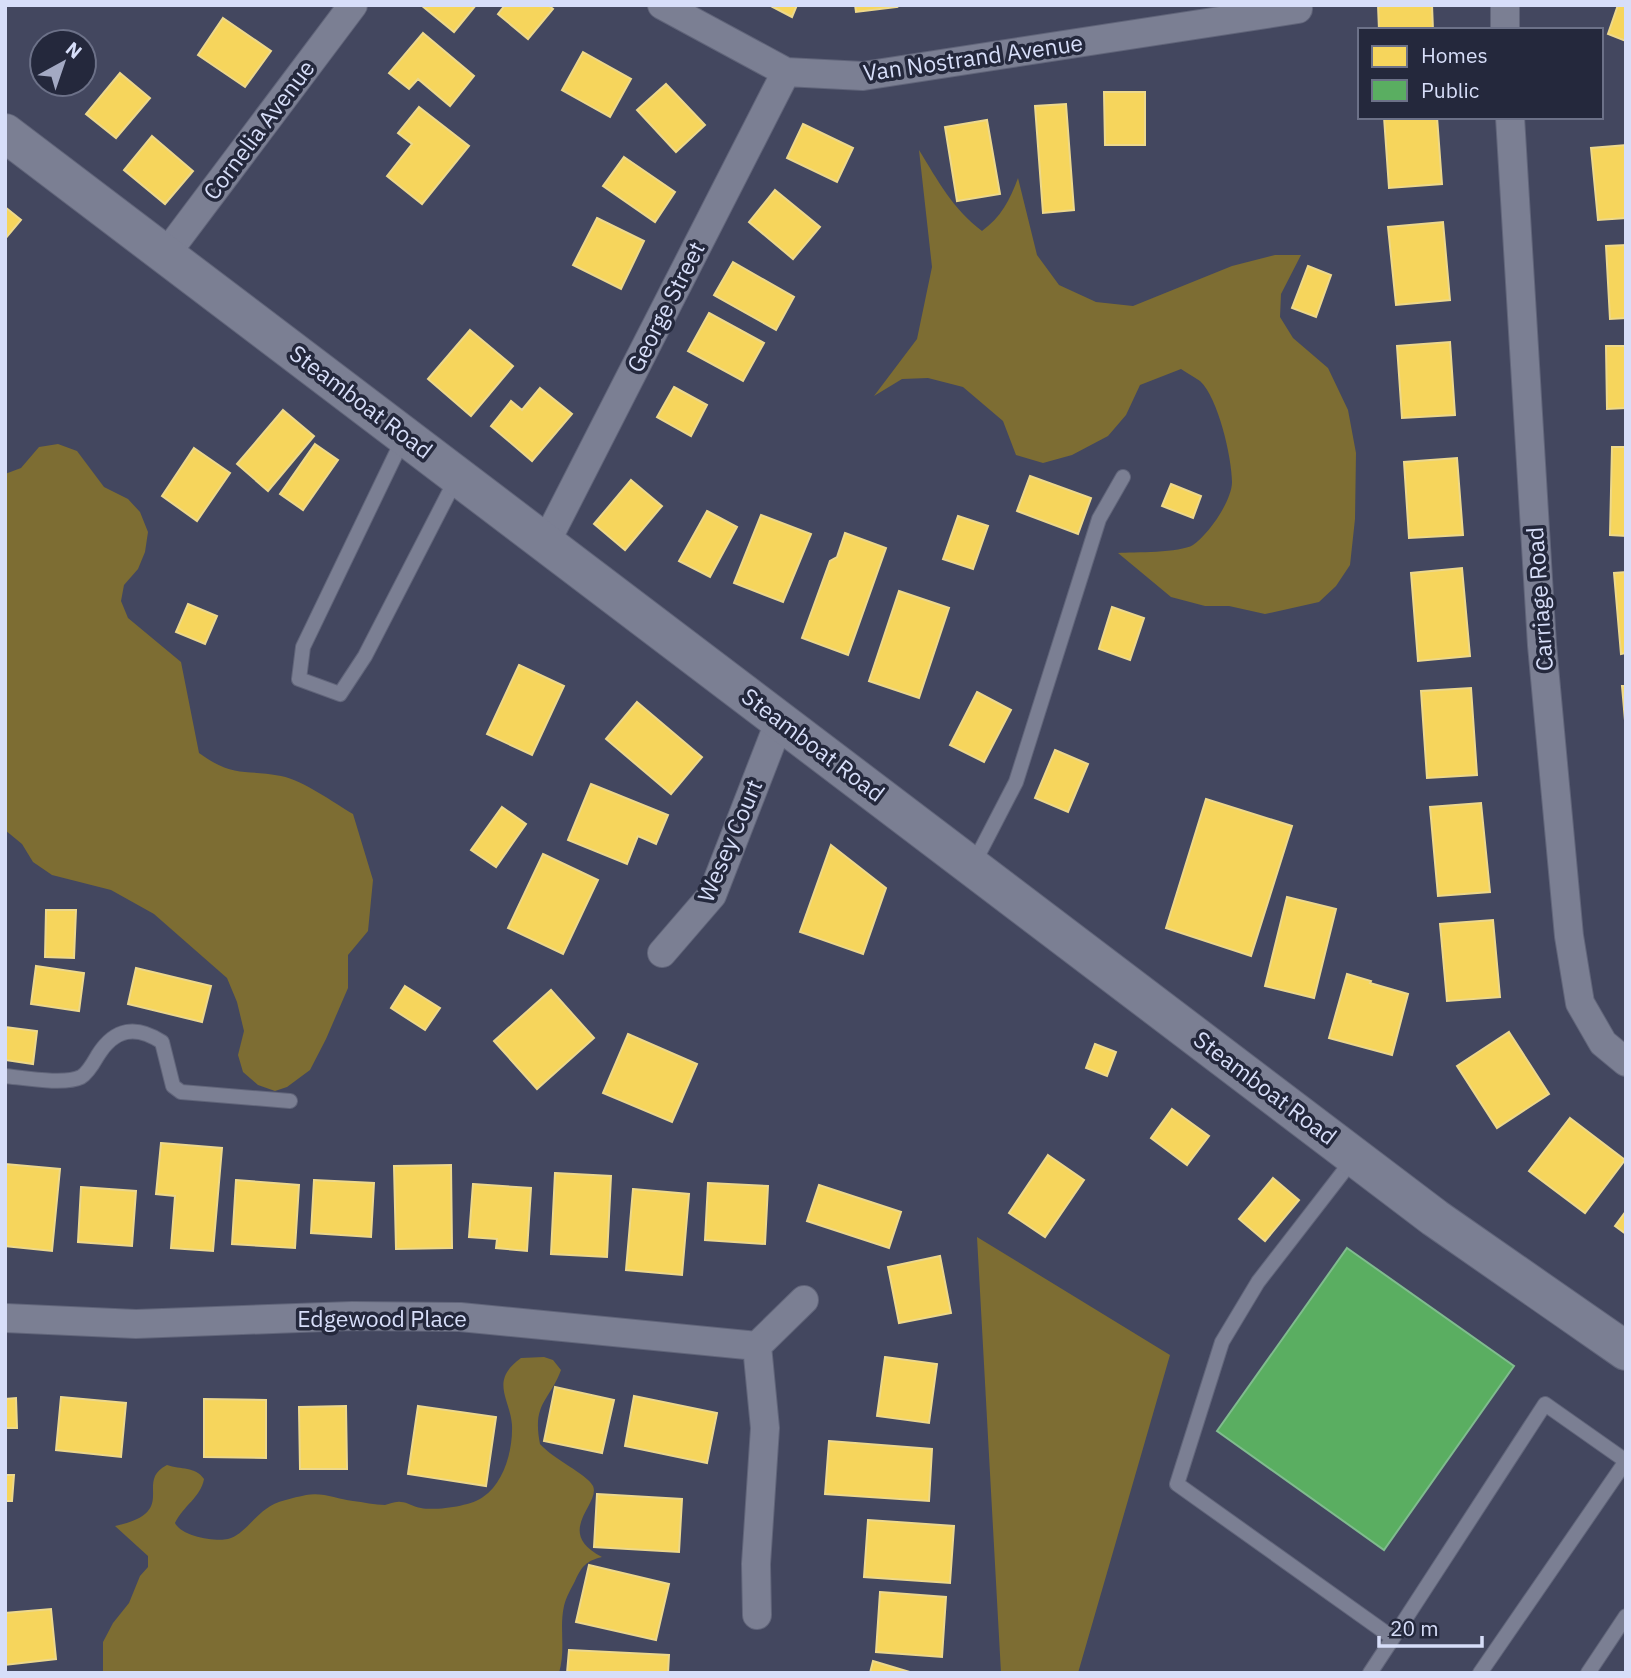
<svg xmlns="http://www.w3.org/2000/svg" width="1631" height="1678" font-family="'IBM Plex Sans',sans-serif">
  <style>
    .forest { fill: #7d6d33 }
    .homes { fill: #f6d55c; stroke: #edd88b; stroke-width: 2 }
    .public { fill: #5aae61; stroke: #80bc8f; stroke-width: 2 }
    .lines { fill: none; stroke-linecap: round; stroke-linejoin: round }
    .lane-casing { stroke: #61657a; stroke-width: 16 }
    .street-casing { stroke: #61657a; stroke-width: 30 }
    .secondary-casing { stroke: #61657a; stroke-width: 40 }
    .lane { stroke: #7b7f93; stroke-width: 14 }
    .street { stroke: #7b7f93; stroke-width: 28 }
    .secondary { stroke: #7b7f93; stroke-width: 38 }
    .labels { text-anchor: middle; stroke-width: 7; stroke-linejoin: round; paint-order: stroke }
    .street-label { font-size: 23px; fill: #d7def9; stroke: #24283c }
  </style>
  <rect width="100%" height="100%" fill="#43475f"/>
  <!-- forest -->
  <path class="forest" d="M919 150C938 181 953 209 982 231 1001 217 1010 200 1018 178L1037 255 1059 285 1096 302 1133 306 1232 266 1275 255H1301L1281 294 1280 317 1293 338 1328 368 1348 410 1356 453 1355 519 1350 565 1336 586 1319 602 1265 614 1229 606H1205L1171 597 1118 553C1134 552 1180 553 1193 545 1208 535 1232 501 1232 482 1232 458 1218 397 1200 381 1194 377 1187 373 1181 369L1140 385 1126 415 1108 436 1072 455 1043 463 1016 455 1003 421 963 387 928 378 902 379 874 396 917 339 932 267Z
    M58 444 77 451 104 487 128 499 140 512 148 532 145 552 138 569 124 585 121 601 128 618 181 662 199 753C233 778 244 769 281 776 304 781 333 802 353 814L373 880 368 931 348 955V988L326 1039 310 1070 287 1087 275 1091 258 1085 243 1072 238 1055 244 1031 237 1002 227 978 154 914 111 890 52 875 33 862 22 844 5 830V474L21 468 39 447Z
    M977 1237 1170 1355 1078 1673H1001Z
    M544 1357 553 1360 561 1370C549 1402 532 1403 540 1444 553 1459 587 1474 593 1486 601 1504 553 1532 602 1557 586 1561 582 1566 575 1581 571 1589 566 1597 564 1606 559 1628 566 1649 559 1673H103V1642L113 1623 129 1603 140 1576 148 1567V1556L115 1526C181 1512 133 1482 167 1465 181 1470 195 1466 204 1479 201 1497 183 1506 175 1523 181 1536 215 1542 228 1539 243 1535 253 1518 266 1509 276 1501 293 1498 306 1495 323 1492 337 1499 353 1501 363 1502 375 1505 385 1505 390 1504 395 1501 401 1502 407 1502 414 1507 421 1508 435 1511 472 1506 483 1497 504 1483 513 1450 512 1425 510 1398 489 1381 521 1358Z"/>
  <!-- homes -->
  <path class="homes" d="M421 5H476L454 32Z
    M505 5H548L553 9 528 39 498 14Z
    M769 5H797L792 17Z
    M855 5H896L897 7 856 12Z
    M1378 5H1432L1433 30H1379Z
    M1618 5H1626V41L1608 34Z
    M223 18 271 51 245 87 198 55Z
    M423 33 474 76 450 106 418 79 409 89 389 73Z
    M583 52 631 79 610 117 562 90Z
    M120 73 150 98 116 138 86 114Z
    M666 84 705 125 676 152 637 110Z
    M1104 92H1145V145H1105Z
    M1066 104 1074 210 1043 213 1035 106Z
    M419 107 469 146 422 204 387 176 412 144 398 133Z
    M1384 117H1437L1442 184 1389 188Z
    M987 120 1000 194 957 201 945 127Z
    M803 124 853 148 837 182 787 158Z
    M152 136 193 171 165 204 124 170Z
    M1626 145V218L1598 220 1591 148Z
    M624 157 675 192 655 222 603 186Z
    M775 190 820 227 793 259 749 222Z
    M5 207 21 220 5 239Z
    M597 218 644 241 621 289 573 265Z
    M1443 222 1450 300 1396 305 1388 227Z
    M1626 245V318L1610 319 1606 246Z
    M733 262 794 297 776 330 714 295Z
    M1308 266 1331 275 1316 317 1292 308Z
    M709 313 764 343 743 381 688 351Z
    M470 330 513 366 471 416 428 379Z
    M1450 342 1455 415 1402 418 1397 346Z
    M1606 346H1626V408L1607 409Z
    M674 387 707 405 691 436 657 417Z
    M540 388 572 414 532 461 491 426 511 401 522 410Z
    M283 410 314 436 268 491 237 464Z
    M315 444 338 460 303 510 280 494Z
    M1612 447H1626V536L1610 535Z
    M194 448 230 473 197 521 162 496Z
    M1457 458 1463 535 1409 538 1404 462Z
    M1030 476 1091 498 1078 534 1017 511Z
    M631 480 662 506 625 550 594 524Z
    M1171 484 1201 496 1193 518 1162 506Z
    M707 511 737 527 710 577 679 561Z
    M761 515 811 534 783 602 734 583Z
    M958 516 988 526 973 569 943 559Z
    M845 533 886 548 848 655 802 638 830 561 837 557Z
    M1462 568 1470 656 1418 661 1411 573Z
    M1626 572V653L1621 654 1614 573Z
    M899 591 949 608 919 698 869 681Z
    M188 604 217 616 205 644 176 632Z
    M1112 607 1144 618 1130 660 1099 649Z
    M519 665 564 686 532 755 487 734Z
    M1622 686H1626V732Z
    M1471 688 1477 775 1427 778 1421 691Z
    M977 692 1011 710 984 762 950 745Z
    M637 702 702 757 671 794 606 739Z
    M1055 750 1088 764 1068 812 1035 798Z
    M591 784 668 815 656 844 638 836 627 864 568 840Z
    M1206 799 1292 826 1251 956 1166 928Z
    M1481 803 1490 892 1438 896 1430 807Z
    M502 807 526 824 496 867 471 850Z
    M831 845 886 888 863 954 800 932Z
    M543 854 598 880 563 954 508 928Z
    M1287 897 1336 909 1314 998 1265 986Z
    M46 910H76L74 958 45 957Z
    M1493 920 1500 997 1447 1001 1440 924Z
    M36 966 84 973 79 1011 31 1004Z
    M136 968 211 986 202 1022 128 1004Z
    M1347 974 1371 981 1370 983 1408 994 1392 1055 1329 1038Z
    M405 986 440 1008 425 1030 391 1008Z
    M551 990 594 1038 537 1089 494 1041Z
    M5 1027 37 1031 33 1064 5 1060Z
    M1509 1032 1549 1094 1497 1128 1457 1066Z
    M628 1034 697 1064 672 1122 603 1093Z
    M1095 1044 1116 1052 1107 1076 1086 1068Z
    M1172 1109 1209 1136 1187 1165 1151 1138Z
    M1570 1118 1625 1160 1585 1213 1529 1171Z
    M161 1143 222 1148 213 1251 171 1248 175 1196 156 1194Z
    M1048 1155 1084 1180 1045 1237 1009 1213Z
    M5 1164 60 1169 52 1251 5 1246Z
    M451 1165 452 1248 396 1249 394 1166Z
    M555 1173 611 1176 607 1257 551 1254Z
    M1273 1178 1299 1200 1265 1241 1239 1219Z
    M236 1180 299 1185 295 1248 232 1244Z
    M314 1180 374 1183 371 1237 311 1233Z
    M708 1183 768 1186 765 1244 705 1240Z
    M473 1184 531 1188 527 1251 496 1248 497 1239 469 1237Z
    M819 1185 901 1212 889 1248 807 1221Z
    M81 1187 136 1191 132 1246 78 1242Z
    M633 1189 689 1194 682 1275 626 1270Z
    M1626 1211V1234L1615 1226Z
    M940 1256 951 1313 899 1323 888 1267Z
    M885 1357 937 1364 929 1423 877 1416Z
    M555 1387 614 1400 602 1453 544 1441Z
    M634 1396 717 1413 707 1463 625 1446Z
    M61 1397 126 1403 121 1457 56 1450Z
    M16 1398 17 1428H5V1399Z
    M204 1399 266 1400V1458L204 1457Z
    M346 1406 347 1469H300L299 1407Z
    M418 1406 496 1417 486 1486 408 1474Z
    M829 1441 932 1449 929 1501 825 1494Z
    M5 1475H14L12 1501H5Z
    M597 1494 682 1499 679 1552 594 1547Z
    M868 1520 954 1526 950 1583 864 1577Z
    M589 1565 669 1584 656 1640 576 1622Z
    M880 1592 946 1597 942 1657 876 1652Z
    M51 1609 56 1659 5 1665V1613Z
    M569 1650 669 1655 668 1673H567Z
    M873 1661 913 1673H870Z"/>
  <!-- public -->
  <path class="public" d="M1347 1248 1514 1366 1384 1550 1217 1431Z"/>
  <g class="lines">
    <defs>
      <path id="lane" d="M404 437 303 647 299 679 340 694 365 656 456 479
        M973 865 1016 782 1099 519 1123 477
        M5 1076C25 1078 65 1085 81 1077 88 1073 94 1062 98 1055 115 1028 136 1025 162 1042L173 1086 181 1092 290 1101
        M1354 1158 1258 1282 1222 1342 1177 1484 1393 1638 1370 1673
        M1393 1638 1545 1404 1626 1461 1480 1673
        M1588 1673 1626 1616"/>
      <path id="street" d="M662 5 786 72 863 76 1298 9
        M1505 5V30
        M1510 117 1542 645 1569 936 1580 1003 1603 1043 1626 1062
        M166 254 353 5
        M546 542 786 72
        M662 953 712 895 780 720
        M5 1318 136 1324 352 1316 460 1317 757 1346 765 1428 756 1564 757 1615
        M757 1346 804 1300"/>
      <path id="secondary" d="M5 133 1435 1218 1626 1351"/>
    </defs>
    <!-- lane casing -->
    <use href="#lane" class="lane-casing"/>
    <!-- street casing -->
    <use href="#street" class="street-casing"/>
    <!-- secondary casing -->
    <use href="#secondary" class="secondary-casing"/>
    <!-- lane -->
    <use href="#lane" class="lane"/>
    <!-- street -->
    <use href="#street" class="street"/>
    <!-- secondary -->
    <use href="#secondary" class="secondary"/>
  </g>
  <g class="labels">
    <!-- street labels -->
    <g class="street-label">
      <text transform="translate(973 58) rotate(-8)" y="8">Van Nostrand Avenue</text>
      <text transform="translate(259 130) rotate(-53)" y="8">Cornelia Avenue</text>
      <text transform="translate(666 307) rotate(-63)" y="8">George Street</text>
      <text transform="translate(361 402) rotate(37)" y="8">Steamboat Road</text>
      <text transform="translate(1540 599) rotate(-94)" y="8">Carriage Road</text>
      <text transform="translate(813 745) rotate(37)" y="8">Steamboat Road</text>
      <text transform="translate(730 841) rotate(-67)" y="8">Wesey Court</text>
      <text transform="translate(1265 1088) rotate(37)" y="8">Steamboat Road</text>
      <text x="382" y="1327">Edgewood Place</text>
    </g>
  </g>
  <!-- border -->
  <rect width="1631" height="1678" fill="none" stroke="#d7def9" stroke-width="14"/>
  <!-- legend -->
  <rect x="1358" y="28" width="245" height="91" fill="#24283c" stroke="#6c7188" stroke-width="2"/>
  <rect x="1372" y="46" width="35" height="21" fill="#f6d55c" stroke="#6c7188" stroke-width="2"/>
  <text x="1421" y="63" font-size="21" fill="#d7def9">Homes</text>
  <rect x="1372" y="80" width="35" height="21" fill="#5aae61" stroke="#6c7188" stroke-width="2"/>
  <text x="1421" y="98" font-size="21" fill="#d7def9">Public</text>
  <!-- north arrow -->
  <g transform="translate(63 63) rotate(40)"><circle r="33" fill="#24283c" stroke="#6c7188" stroke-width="2"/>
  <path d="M0-5L12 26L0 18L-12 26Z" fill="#a3a9c3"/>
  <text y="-10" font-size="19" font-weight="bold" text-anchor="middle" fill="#d7def9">N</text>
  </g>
  <!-- scale -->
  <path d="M1379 1636v10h103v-10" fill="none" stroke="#d7def9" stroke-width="3.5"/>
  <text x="1390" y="1636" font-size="21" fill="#d7def9" stroke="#24283c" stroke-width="5" paint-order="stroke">20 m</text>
</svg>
